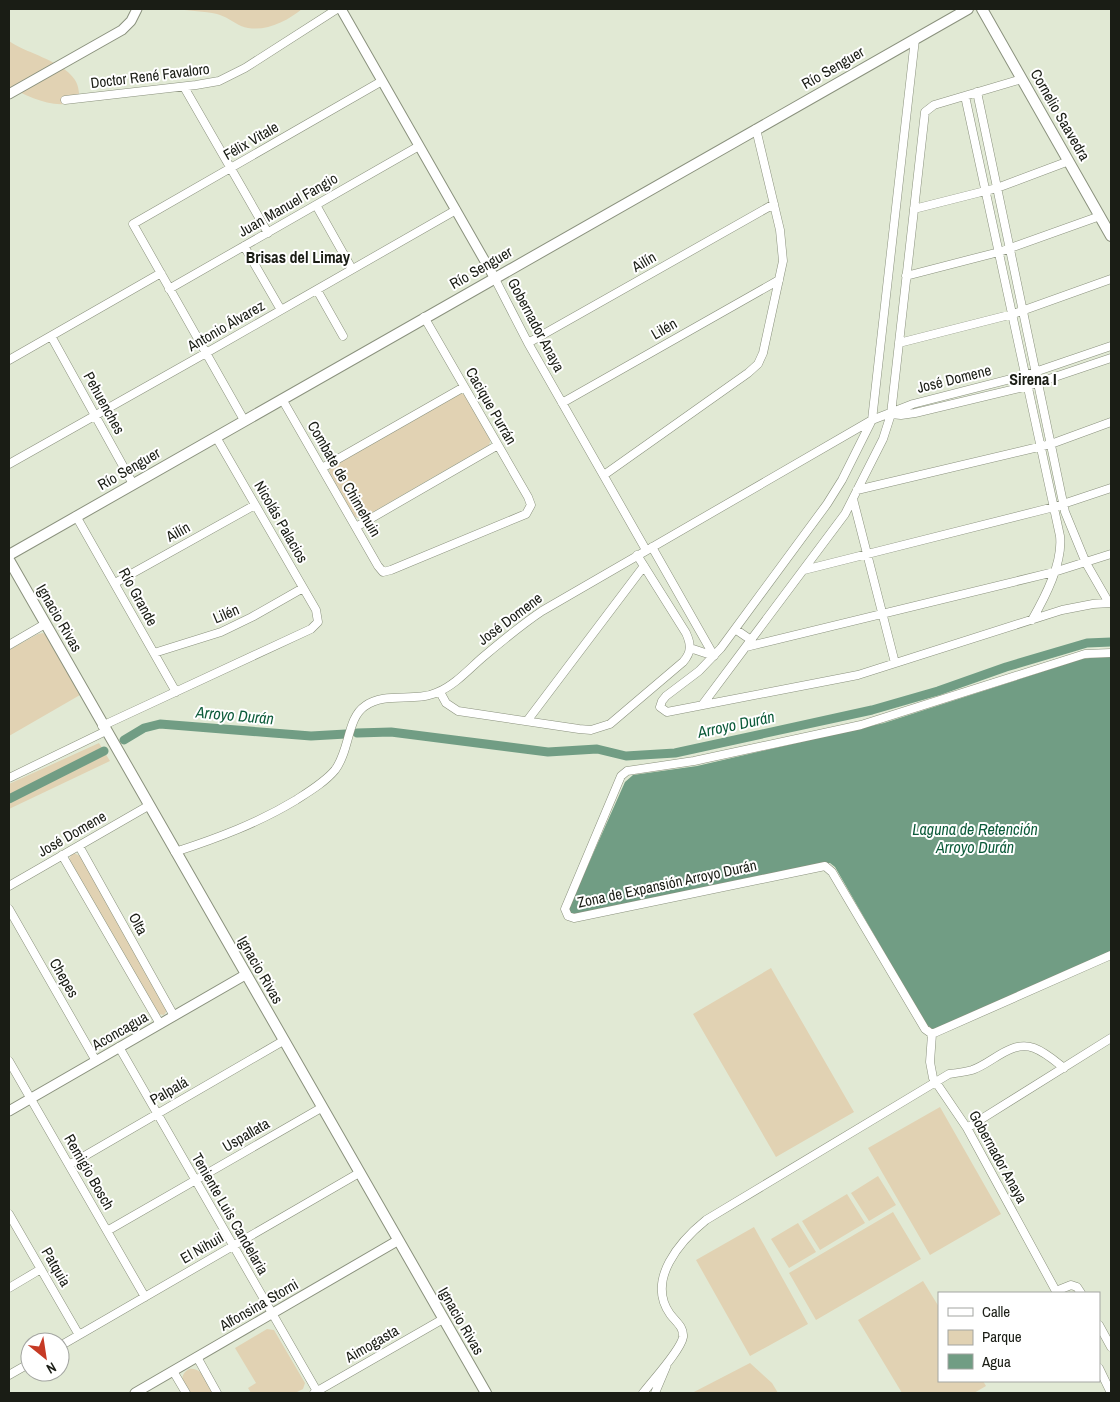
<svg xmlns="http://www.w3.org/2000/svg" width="1120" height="1402" font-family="'Archivo Narrow',sans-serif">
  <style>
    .green { fill: #e1d2b3 }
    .water { fill: #719d84 }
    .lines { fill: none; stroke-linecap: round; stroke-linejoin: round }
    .canal { stroke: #719d84; stroke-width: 9 }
    .minor-casing { stroke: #8a917d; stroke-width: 9 }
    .tertiary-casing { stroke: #8a917d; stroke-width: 11 }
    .secondary-casing { stroke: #8a917d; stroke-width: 12 }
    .minor { stroke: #fff; stroke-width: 8 }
    .tertiary { stroke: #fff; stroke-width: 9 }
    .secondary { stroke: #fff; stroke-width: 10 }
    .labels { text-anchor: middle; stroke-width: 4; stroke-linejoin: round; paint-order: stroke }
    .street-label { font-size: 15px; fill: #1a1d15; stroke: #fff }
    .neighbourhood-label { font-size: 16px; font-weight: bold; fill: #1a1d15; stroke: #fff }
    .water-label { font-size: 16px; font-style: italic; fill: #0c5b3a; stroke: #fff }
  </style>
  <rect width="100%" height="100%" fill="#e1e9d4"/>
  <!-- green -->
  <path class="green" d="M178 9H302C286 22 262 34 241 26 233 22 225 16 217 14 204 11 190 11 178 9Z
    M9 41C29 56 87 65 78 100 57 112 28 96 9 87Z
    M459 393 466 395 491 439 489 445 361 519 355 517 330 474 329 468 331 466Z
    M43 633 47 636 80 695 9 736V650L38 634Z
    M99 743 110 761 9 809V784Z
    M74 853 80 856 167 1007 166 1012 164 1015 158 1014 69 860 71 855Z
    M771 968 854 1112 776 1157 693 1014Z
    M940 1107 1001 1214 930 1255 868 1148Z
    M878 1176 896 1205 869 1221 851 1193Z
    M847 1194 865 1223 820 1250 802 1221Z
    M893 1212 921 1259 816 1320 789 1273Z
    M798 1223 816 1252 789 1268 771 1239Z
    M754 1227 808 1324 750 1356 696 1260Z
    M923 1281 939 1307V1381H983L986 1386 974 1393H902L858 1320Z
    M267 1329 274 1330 305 1383 303 1389 295 1393H251L248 1388 256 1383 235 1348Z
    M750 1363 772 1383 778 1393H692Z
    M189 1369C203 1367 208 1383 214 1393H188C183 1384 178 1376 189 1369Z"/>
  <!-- water -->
  <path class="water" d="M1098 657H1111V951L940 1028 932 1029 925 1023 835 867 830 863H823L573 915 568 910 625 782 633 775 697 766 884 723 1082 659Z"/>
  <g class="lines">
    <!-- canal -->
    <path class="canal" d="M357 733 391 732 548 752 597 749 626 756 675 753 872 710 938 691 1006 667 1087 643 1111 642
      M124 740 144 728 160 724 311 736 346 734
      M9 799 104 751"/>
    <defs>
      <path id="minor" d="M915 39 872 420 842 480 827 504 721 648 699 671 666 696 662 701 660 707 667 712 858 675 1062 610 1093 604 1111 603
        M184 87 268 233
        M977 92 1065 512 1086 563 1109 603
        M965 96 1060 536C1063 563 1045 597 1032 620
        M65 100 196 85 219 81 245 68 337 9
        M316 205 352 269
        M914 209 997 188 1069 161
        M244 246 281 310
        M906 276 999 252 1100 216
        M494 277 528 343 646 550
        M169 289 419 146
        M317 290 343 336
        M51 336 133 484
        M528 343 774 204
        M899 343 1013 314 1111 279
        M9 360 161 273
        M282 399 378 566 383 572 391 570 526 514 531 505 528 497 424 317
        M562 403 779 280
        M891 414 901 415 915 413 1028 386 1111 358
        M244 420 133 224 382 81
        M9 464 206 353 456 210
        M322 468 464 387
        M604 475 748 373 758 364 763 353 783 261 780 230 756 129
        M857 490 1051 444 1111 422
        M853 499 895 663
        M76 516 176 692
        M356 527 498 445
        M652 547 714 656
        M804 570 1054 507 1111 488
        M115 583 255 505
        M735 629 751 640
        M9 645 45 624
        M746 647 1054 572 1111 554
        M690 648 714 656
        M154 653 221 632 252 617 303 588
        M1111 653 1085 654 861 725 694 761 627 771 621 776 565 909 568 916 574 918 825 866 832 872 925 1029 932 1034 1111 955
        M440 692 446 703 458 711 579 729 591 730 610 724 683 662C692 652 691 644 686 633L637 555
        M703 704 845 514 883 439 891 414 925 112 934 105 1022 79
        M527 721 644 566
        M102 726 311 629 318 622 316 610 216 437
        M9 778 106 731
        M79 846 174 1016
        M175 852C218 838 258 823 296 800 310 791 325 782 335 770 350 750 347 718 365 706 386 691 415 703 438 692 455 685 469 669 483 657 502 641 521 625 542 611L872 420 913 404 1026 375 1111 346
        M62 855 160 1024
        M9 886 148 806
        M9 909 96 1061
        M932 1034 930 1062 933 1078 967 1128 1057 1293
        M119 1047 318 1393
        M9 1061 145 1297
        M967 1128 1111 1038
        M69 1165 283 1041
        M9 1214 79 1335
        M107 1231 321 1108
        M9 1288 41 1269
        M1056 1291 1071 1285 1077 1287 1081 1293
        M1099 1325 1111 1347
        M60 1346 359 1173
        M197 1357 217 1393
        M1099 1368 1111 1393
        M173 1371 186 1393
        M9 1375 30 1363
        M314 1393 443 1319
        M643 1393C652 1381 681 1350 683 1337 684 1327 676 1322 670 1314 646 1280 680 1241 706 1220L949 1074C957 1073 965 1072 972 1070 993 1063 1010 1040 1034 1048 1045 1052 1055 1061 1064 1068
        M655 1393 666 1367"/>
      <path id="tertiary" d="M341 9 494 277
        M9 94 122 30 131 21 137 9
        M9 1111 245 975
        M135 1393 397 1241"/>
      <path id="secondary" d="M982 9 1111 236
        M9 555 968 9
        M9 560 486 1393"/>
    </defs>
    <!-- minor casing -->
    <use href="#minor" class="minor-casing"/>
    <!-- tertiary casing -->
    <use href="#tertiary" class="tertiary-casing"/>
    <!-- secondary casing -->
    <use href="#secondary" class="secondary-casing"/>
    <!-- minor -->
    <use href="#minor" class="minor"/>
    <!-- tertiary -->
    <use href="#tertiary" class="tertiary"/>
    <!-- secondary -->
    <use href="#secondary" class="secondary"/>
  </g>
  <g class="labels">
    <!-- street labels -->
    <g class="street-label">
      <text transform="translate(833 68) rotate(-30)" y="5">Río Senguer</text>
      <text transform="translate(150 76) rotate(-7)" y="5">Doctor René Favaloro</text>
      <text transform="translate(1060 115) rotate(60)" y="5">Cornelio Saavedra</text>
      <text transform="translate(251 141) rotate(-30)" y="5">Félix Vitale</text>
      <text transform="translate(288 205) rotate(-30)" y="5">Juan Manuel Fangio</text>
      <text transform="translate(644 262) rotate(-30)" y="5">Ailín</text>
      <text transform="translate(481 268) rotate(-30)" y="5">Río Senguer</text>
      <text transform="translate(536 325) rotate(62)" y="5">Gobernador Anaya</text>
      <text transform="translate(226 326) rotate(-30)" y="5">Antonio Álvarez</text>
      <text transform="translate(664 329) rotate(-30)" y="5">Lilén</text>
      <text transform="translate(954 379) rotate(-14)" y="5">José Domene</text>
      <text transform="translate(104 403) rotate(61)" y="5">Pehuenches</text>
      <text transform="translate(491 406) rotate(60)" y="5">Cacique Purrán</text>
      <text transform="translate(129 469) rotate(-30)" y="5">Río Senguer</text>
      <text transform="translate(344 479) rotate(60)" y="5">Combate de Chimehuin</text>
      <text transform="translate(281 522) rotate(60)" y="5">Nicolás Palacios</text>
      <text transform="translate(178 532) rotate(-29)" y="5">Ailín</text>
      <text transform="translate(138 597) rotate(61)" y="5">Río Grande</text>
      <text transform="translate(226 614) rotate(-23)" y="5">Lilén</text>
      <text transform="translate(59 618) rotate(60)" y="5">Ignacio Rivas</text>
      <text transform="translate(510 619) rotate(-37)" y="5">José Domene</text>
      <text transform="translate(72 834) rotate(-30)" y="5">José Domene</text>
      <text transform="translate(667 884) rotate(-12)" y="5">Zona de Expansión Arroyo Durán</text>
      <text transform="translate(138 924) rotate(61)" y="5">Olta</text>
      <text transform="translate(260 970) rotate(60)" y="5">Ignacio Rivas</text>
      <text transform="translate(64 978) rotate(60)" y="5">Chepes</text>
      <text transform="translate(120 1031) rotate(-30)" y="5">Aconcagua</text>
      <text transform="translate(169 1091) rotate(-30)" y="5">Palpalá</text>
      <text transform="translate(246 1135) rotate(-30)" y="5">Uspallata</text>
      <text transform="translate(998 1157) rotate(61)" y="5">Gobernador Anaya</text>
      <text transform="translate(89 1172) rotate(60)" y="5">Remigio Bosch</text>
      <text transform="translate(230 1214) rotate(60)" y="5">Teniente Luis Candelaria</text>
      <text transform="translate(202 1248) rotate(-30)" y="5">El Nihuil</text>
      <text transform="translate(56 1267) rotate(60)" y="5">Patquia</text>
      <text transform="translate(259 1305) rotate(-30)" y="5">Alfonsina Storni</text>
      <text transform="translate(461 1321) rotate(60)" y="5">Ignacio Rivas</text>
      <text transform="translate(372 1344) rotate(-30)" y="5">Aimogasta</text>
    </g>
    <!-- neighbourhood labels -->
    <g class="neighbourhood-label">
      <text x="298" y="263">Brisas del Limay</text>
      <text x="1033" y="385">Sirena I</text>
    </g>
    <!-- water labels -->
    <g class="water-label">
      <text transform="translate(235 715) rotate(5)" y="6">Arroyo Durán</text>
      <text transform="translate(736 724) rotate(-12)" y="6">Arroyo Durán</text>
      <text x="975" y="835">Laguna de Retención<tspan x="975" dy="18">Arroyo Durán</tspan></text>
    </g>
  </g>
  <!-- border -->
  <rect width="1120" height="1402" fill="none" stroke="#1a1d15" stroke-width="20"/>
  <!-- legend -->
  <rect x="938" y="1292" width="162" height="90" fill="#ffffff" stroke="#a3a5a1"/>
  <rect x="948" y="1308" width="25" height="8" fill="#ffffff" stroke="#a3a5a1"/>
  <text x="982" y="1317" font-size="15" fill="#1a1d15">Calle</text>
  <rect x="948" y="1330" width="25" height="15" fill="#e1d2b3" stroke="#a3a5a1"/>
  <text x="982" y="1342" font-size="15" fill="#1a1d15">Parque</text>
  <rect x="948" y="1354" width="25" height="15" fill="#719d84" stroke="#a3a5a1"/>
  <text x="982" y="1367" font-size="15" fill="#1a1d15">Agua</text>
  <!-- north arrow -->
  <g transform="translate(45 1357) rotate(150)"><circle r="24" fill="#ffffff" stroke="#a3a5a1"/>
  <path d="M0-4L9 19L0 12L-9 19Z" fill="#c63a25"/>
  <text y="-8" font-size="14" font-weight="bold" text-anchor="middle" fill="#1a1d15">N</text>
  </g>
</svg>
